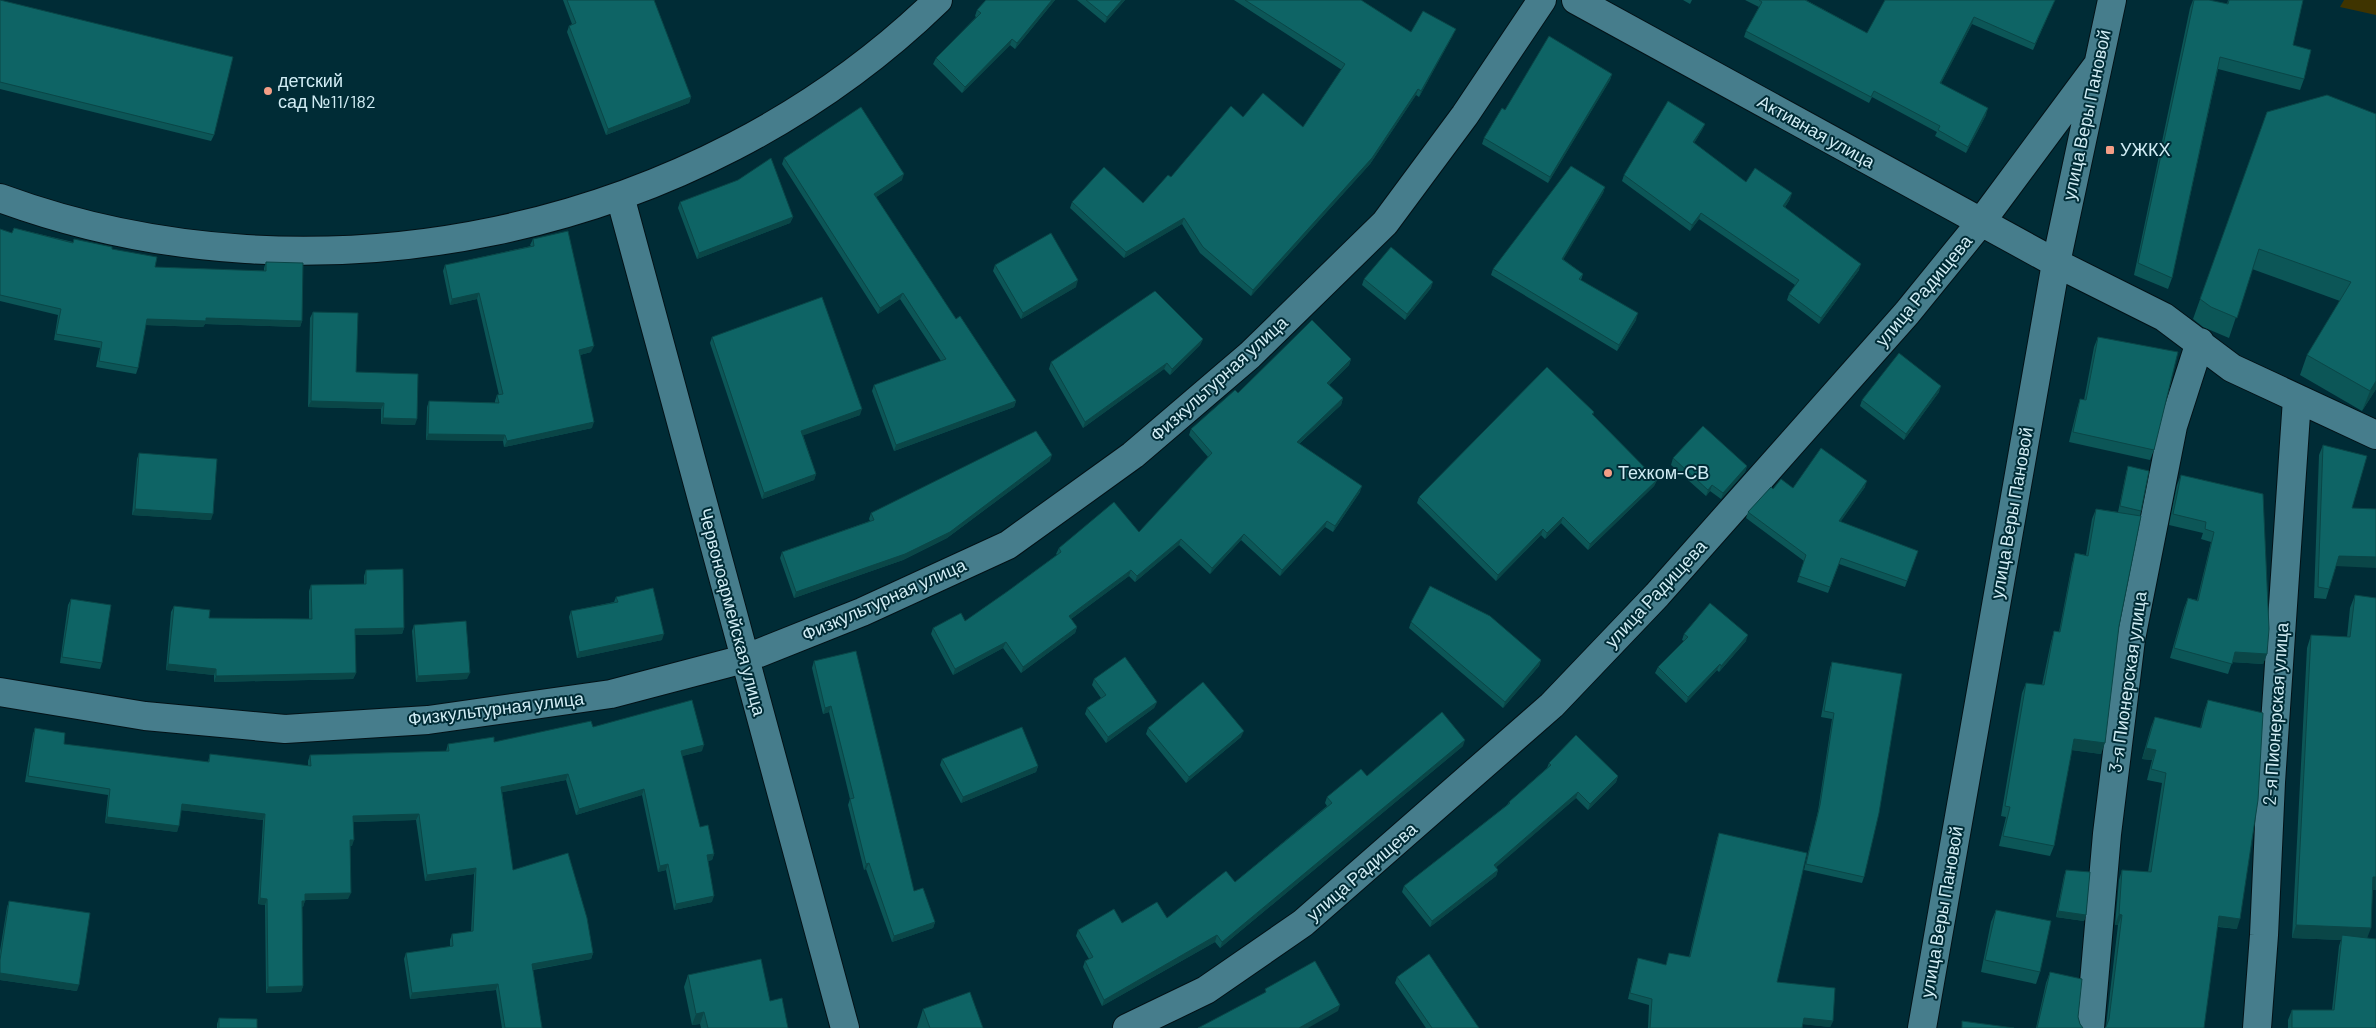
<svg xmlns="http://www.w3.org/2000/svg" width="2376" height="1028" font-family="Barlow,sans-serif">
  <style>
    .green { fill: #3f3400 }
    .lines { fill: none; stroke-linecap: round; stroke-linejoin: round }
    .minor-casing { stroke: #031217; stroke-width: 30 }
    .minor { stroke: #467d8c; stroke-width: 28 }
    .wall { fill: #0c5657 }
    .shaded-wall { fill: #0a4647 }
    .building { fill: #0e6465; stroke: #0a4647 }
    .poi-dot { fill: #f49e86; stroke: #002c36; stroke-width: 2 }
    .labels { text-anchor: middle; stroke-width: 4; stroke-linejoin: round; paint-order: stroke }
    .poi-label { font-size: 18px; fill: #d0ecf4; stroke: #002c36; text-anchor: start }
    .street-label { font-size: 18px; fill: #d0ecf4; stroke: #002c36 }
  </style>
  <rect width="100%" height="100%" fill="#002c36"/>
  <!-- green -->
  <path class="green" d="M2344 0H2376V15L2340 7Z"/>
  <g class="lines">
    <defs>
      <path id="minor" d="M1576 0 2056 263 2164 317 2232 368 2376 435
        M620 196 845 1028
        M0 198C316 314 696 235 938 0
        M0 692 145 716 285 729 428 720 611 694 744 659 862 612 1008 545 1133 455 1250 355 1385 223 1465 115 1542 0
        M1127 1028 1206 990 1303 923 1552 705 1657 595 1907 313 1981 222 2096 67
        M1922 1028 2056 263 2112 0
        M2090 1028 2107 834 2131 639 2173 426 2200 342
        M2257 1028 2264 935 2271 782 2297 399"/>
    </defs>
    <!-- minor casing -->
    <use href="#minor" class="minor-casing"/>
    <!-- minor -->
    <use href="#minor" class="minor"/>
  </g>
  <!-- wall -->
  <path class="wall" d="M0 0 214 135 211 141 0 89Z
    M563 0H654L691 97 689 103 606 135 567 32 569 26 572 24Z
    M986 0H1055L1015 49 1010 45 962 93 933 64 936 58 976 17 975 16 977 10Z
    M1077 0H1125L1105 23Z
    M1234 0H1361L1411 32 1453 35 1419 97 1416 95 1370 164 1251 296 1200 253 1182 224 1124 258 1070 208 1072 202 1143 203 1171 177 1243 117 1303 127 1342 70Z
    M1683 0H1692L1690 4Z
    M1745 0H1806L1867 33 2055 0 2033 50 1972 24 1941 83 1986 115 1966 153 1935 136 1937 132 1872 97 1869 103 1744 37 1746 31 1759 7Z
    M2193 0H2209L2227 4 2228 0H2303L2293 45 2304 79 2300 90 2218 69 2172 278 2168 289 2134 275 2190 8Z
    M1612 74 1610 80 1548 183 1482 144 1484 138 1505 110Z
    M2267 112 2376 114V389L2362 411 2300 375 2307 355 2340 301 2252 269 2229 338 2203 327 2193 319Z
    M1705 124 1702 130 1694 143 1746 182 1790 199 1785 207 1859 270 1819 324 1787 300 1789 294 1795 285 1699 219 1690 231 1622 181 1624 175Z
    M784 158 902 180 876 197 956 319 1016 401 1014 407 894 451 872 391 874 385 941 361 900 299 878 314 782 164Z
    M1605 187 1603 193 1563 259 1583 274 1581 280 1636 320 1617 351 1491 275 1493 269Z
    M680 202 793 217 790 223 697 259 678 208Z
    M14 228 73 242 74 239 112 249 155 267 264 271V268L266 262 302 321 300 327 205 324 203 327 146 325 138 368 136 374 96 367 100 348 54 340 58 315 0 301V229L12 233Z
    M533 239 591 352 580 355 592 428 504 447 503 441 426 440 427 407 429 401 495 403V401L497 395H499L477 299 450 305 443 271 445 265 531 246 530 245Z
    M995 265 1076 287 1021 319 993 271Z
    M1364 279 1431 288 1405 320 1362 285Z
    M313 312 356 372 415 425 381 424V409L308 407 310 318Z
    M712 337 860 415 803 435 816 474 814 480 762 499 710 343Z
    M2098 337 2154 450 2150 460 2069 442 2077 409 2080 399 2084 400 2094 347Z
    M1203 339 1200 345 1170 375 1164 369 1083 428 1049 369 1051 362Z
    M1351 359 1349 365 1329 385 1343 398 1341 405 1299 444 1360 492 1333 532 1325 527 1280 576 1241 540 1210 574 1179 545 1135 582 1129 576 1071 619 1077 627 1075 633 1021 673 1003 648 953 675 931 634 933 628 965 621 1008 591 1057 555 1056 554 1059 548 1139 532 1208 457 1189 435 1191 429 1238 393Z
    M1939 392 1904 440 1860 406 1862 400Z
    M1594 412 1593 415 1657 480 1654 486 1588 550 1561 523 1545 539 1541 535 1496 581 1417 503 1419 497Z
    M2323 445 2336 566 2326 599 2314 598 2319 455Z
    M139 453 211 520 132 515 137 459Z
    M1673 458 1747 466 1745 472 1721 499 1710 491 1706 496 1671 465Z
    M1050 461 947 538 903 560 794 598 780 558 782 552 870 521 869 519 871 513Z
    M2128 466 2141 511 2140 516 2119 626 2101 754 2072 750 2054 846 2050 856 1999 846 2006 817 2001 816 2022 693 2026 683 2042 685 2051 642 2054 631 2059 632 2072 564 2075 553 2086 555 2092 519 2096 509 2118 512 2126 473Z
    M2181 475 2263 494 2267 654 2263 664 2232 662 2228 674 2170 658 2184 608 2188 598 2197 600 2211 542 2201 539 2203 533 2169 525 2177 485Z
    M1865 487 1840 522 1918 551 1905 587 1839 564 1828 593 1797 582 1804 561 1746 518 1748 512 1773 489Z
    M366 570 404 628 402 634 355 635 356 673 353 679 214 682V675L166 670 171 612 174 606 209 618 309 619V591L311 585 364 584V576Z
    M2355 595 2372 890 2367 938 2376 1028H2288V1020L2292 1010H2332L2339 946 2341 940 2292 938 2307 648 2311 635 2347 637 2350 608Z
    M616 597 662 640 577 658 569 617 571 611 614 602Z
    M71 599 102 663 100 669 60 663 68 605Z
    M1411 622 1541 660 1539 666 1503 708 1409 628Z
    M414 625 467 679 416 682 412 631Z
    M1684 634 1746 641 1719 672 1717 670 1686 703 1655 673 1658 667 1684 641 1682 640Z
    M814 661 914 891 935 922 933 928 892 942 866 869 864 870 848 805 850 799 829 712 823 714 812 668Z
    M1832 662 1864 877 1862 883 1804 870 1818 811 1832 719 1821 717 1830 668Z
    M1094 679 1157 702 1154 708 1106 743 1085 714 1087 708 1101 698 1092 685Z
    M2208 700 2237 929 2218 927 2106 1027 2118 925H2115L2119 880 2122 870 2148 872 2162 783 2147 780 2152 760 2142 759 2151 727 2155 717 2200 728 2204 711Z
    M593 727 702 751 682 756 700 827 714 854 712 860 708 861 712 902 674 910 666 870 658 872 642 795 576 815 566 780 502 792 513 870 593 953 591 959 533 970 542 1028H502L496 990 410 999 404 959 406 953 450 947V940L452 934 471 932 474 874 425 881 416 820 353 822 352 846H350L348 899 305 900 303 907H302L303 986 301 992 266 993 265 905 258 904 263 820 181 810 177 832 105 823 108 795 25 782 33 734 35 728 64 744 208 762 210 754 308 766V761L310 755 446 751 448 744 494 742Z
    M1148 728 1241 737 1186 783 1146 734Z
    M1463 746 1220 948 1215 942 1102 1006 1083 967 1085 961 1089 959 1076 936 1078 930 1122 923 1167 918 1235 882 1327 806 1325 803 1327 797 1367 776Z
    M942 759 1038 766 1036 772 961 803 940 765Z
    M1549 763 1618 776 1616 782 1588 810 1576 798 1496 867 1498 870 1496 876 1430 927 1402 892 1404 886 1507 805 1509 802 1547 768Z
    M1719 833 1777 982 1833 1021 1830 1027 1803 1024 1802 1028H1648L1649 1005 1628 999 1636 964 1638 958 1666 965 1669 953 1689 957 1717 839Z
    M2066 870 2086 915 2084 921 2056 917 2064 876Z
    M9 901 77 991 0 980V951L7 907Z
    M1996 910 2040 972 2036 984 1981 972 1991 922Z
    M2050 972 2078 1017 2080 1024 2083 1028H2036L2046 983Z
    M688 975 770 1001 788 1028H701L700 1024 692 1025 684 987Z
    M1397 977 1479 1028H1426L1395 983Z
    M923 1009 983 1028H917Z
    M219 1018 257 1028H217V1024Z"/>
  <!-- shaded-wall -->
  <path class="shaded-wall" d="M1052 0H1055L1015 49 1017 43Z
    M1122 0H1125L1105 23 1107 17Z
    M1974 17 1972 24 1938 89 1940 83Z
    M1456 29 1453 35 1419 97 1421 91Z
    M1012 39 1010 45 962 93 965 87Z
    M1612 74 1610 80 1548 183 1550 177Z
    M1418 89 1416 95 1370 164 1251 296 1253 290Z
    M691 97 689 103 606 135 608 129Z
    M1988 108 1986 115 1966 153 1968 147Z
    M1705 124 1702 130 1691 148 1693 142Z
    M904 174 902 180 872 200 874 194Z
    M1605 187 1603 193 1560 265 1562 259Z
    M1792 193 1790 199 1781 213 1783 206Z
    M1701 213 1699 219 1690 231 1692 225Z
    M793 217 790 223 697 259 699 253Z
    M1184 218 1182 224 1124 258 1126 252Z
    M1861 264 1859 270 1819 324 1821 318Z
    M1078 280 1076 287 1021 319 1023 313Z
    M1433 282 1431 288 1405 320 1407 314Z
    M479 293 477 299 450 305 452 299Z
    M903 293 900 299 878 314 880 308Z
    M1638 313 1636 320 1617 351 1619 345Z
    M206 318 302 321 300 327 205 324 203 327 145 325 147 319Z
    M1203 339 1200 345 1170 375 1172 369Z
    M594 346 591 352 576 356 579 350Z
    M1351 359 1349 365 1325 389 1327 383Z
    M1167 363 1164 369 1083 428 1085 422Z
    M2376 381V389L2362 411 2370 391Z
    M1941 386 1939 392 1904 440 1906 434Z
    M1343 398 1341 405 1294 448 1297 442Z
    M311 401 384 403 381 409 308 407Z
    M1016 401 1014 407 894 451 896 445Z
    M862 409 860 415 799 437 801 431Z
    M383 418 417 419 415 425 381 424Z
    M594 422 592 428 504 447 507 441Z
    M428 434 505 435 503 441 426 440Z
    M1052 455 1050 461 947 538 903 560 794 598 796 592Z
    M1747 466 1745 472 1721 499 1723 493Z
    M816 474 814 480 762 499 764 493Z
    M1657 480 1654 486 1588 550 1590 544Z
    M1867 481 1865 487 1837 527 1839 521Z
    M1712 485 1710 491 1706 496 1708 490Z
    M1362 486 1360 492 1333 532 1335 526Z
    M135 509 213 514 211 520 132 515Z
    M1563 517 1561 523 1545 539 1547 533Z
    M1327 521 1325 527 1280 576 1282 570Z
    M1543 529 1541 535 1496 581 1498 575Z
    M1244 534 1241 540 1210 574 1212 568Z
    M1181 539 1179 545 1135 582 1137 576Z
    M2339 556 2376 557V568L2335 566Z
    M1131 570 1129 576 1067 622 1069 616Z
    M1077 627 1075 633 1021 673 1023 667Z
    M404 628 402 634 353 635 355 629Z
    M664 634 662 640 577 658 579 652Z
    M1748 635 1746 641 1719 672 1721 666Z
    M1006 642 1003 648 953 675 955 669Z
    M2235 652 2267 654 2263 664 2231 662Z
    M1541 660 1539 666 1503 708 1505 702Z
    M168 664 216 669 214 675 166 670Z
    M1720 664 1717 670 1686 703 1688 697Z
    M356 673 353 679 214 682 216 676Z
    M470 673 467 679 416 682 418 676Z
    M1157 702 1154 708 1106 743 1108 737Z
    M831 706 829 712 823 714 825 708Z
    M1244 731 1241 737 1186 783 1189 777Z
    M2074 739 2105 743 2101 754 2071 750Z
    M1465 740 1463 746 1220 948 1222 942Z
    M704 745 702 751 679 757 681 751Z
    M2146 748 2156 750 2152 760 2142 759Z
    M1038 766 1036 772 961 803 963 797Z
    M568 774 566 780 499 793 501 787Z
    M1618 776 1616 782 1588 810 1590 804Z
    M644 789 642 795 576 815 579 809Z
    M1578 792 1576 798 1492 871 1494 865Z
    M182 804 265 814 263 820 180 810Z
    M419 814 416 820 351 822 353 816Z
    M107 817 179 826 177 832 105 823Z
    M350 840H354L352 846H347Z
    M714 854 712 860 704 861 707 855Z
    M869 863 866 869 864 870 866 864Z
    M668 864 666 870 658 872 660 866Z
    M476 868 474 874 425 881 427 875Z
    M1498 870 1496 876 1430 927 1432 921Z
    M2373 877H2376V890H2368Z
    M351 893 348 899 303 900 305 894Z
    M714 896 712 902 674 910 676 904Z
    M260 898 267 899 265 905 258 904Z
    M302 901H305L303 907H300Z
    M2058 911 2086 915 2084 921 2056 917Z
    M2119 914 2122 915 2118 925H2115Z
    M2219 916 2240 919 2237 929 2215 926Z
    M935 922 933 928 892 942 894 936Z
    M2296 925 2371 928 2366 941 2342 935 2341 940 2292 938Z
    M1217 935 1215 942 1102 1006 1104 1000Z
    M593 953 591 959 530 970 532 964Z
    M0 973 79 985 77 991 0 980Z
    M498 984 496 990 410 999 412 993Z
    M303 986 301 992 266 993 268 987Z
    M1340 1005 1338 1011 1308 1028H1299Z
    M704 1012 700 1024 692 1025 696 1014Z
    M1804 1018 1833 1021 1830 1027 1801 1024Z"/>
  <!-- building -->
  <path class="building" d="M0 0 233 57 214 135 0 82Z
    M567 0H654L691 97 608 129 569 26 576 23Z
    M986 0H1052L1017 43 1012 39 965 87 936 58 981 13 977 10Z
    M1086 0H1122L1107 17Z
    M1245 0H1361L1411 32 1423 11 1456 29 1421 91 1418 89 1372 158 1253 290 1203 247 1184 218 1126 252 1072 202 1104 167 1143 203 1168 175 1171 177 1231 106 1243 117 1263 93 1303 127 1345 64Z
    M1759 0H1805L1867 33 1885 0H2055L2035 44 1974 17 1940 83 1988 108 1968 147 1938 130 1940 126 1874 91 1871 97 1746 31 1762 2Z
    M2194 0H2209L2228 4 2229 0H2303L2293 45 2311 50 2304 79 2220 57 2172 278 2138 263Z
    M1549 36 1612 74 1550 177 1484 138 1502 108 1505 110Z
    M2327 95 2376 114V381L2370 391 2307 355 2351 282 2259 249 2237 318 2211 307 2200 299 2267 112Z
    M1668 101 1705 124 1693 142 1746 182 1755 168 1792 193 1783 206 1861 264 1821 318 1789 294 1799 280 1701 213 1692 225 1624 175Z
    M861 107 904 174 874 194 956 319 960 316 1016 401 896 445 874 385 946 359 903 293 880 308 784 158Z
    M771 158 793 217 699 253 680 202 738 180Z
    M1571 166 1605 187 1562 259 1583 274 1579 279 1638 313 1619 345 1493 269Z
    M14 228 73 243 74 239 112 247V249L157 257 155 267 266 271V262L303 263 302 321 206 318V321L147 319 138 368 99 361 102 342 56 334 61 309 0 295V229L12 233Z
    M568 231 594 346 579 350 594 422 507 441 505 435 428 434 429 401 499 403 497 395 503 394 479 293 452 299 445 265 534 246 533 239Z
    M1051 233 1078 280 1023 313 995 265Z
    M1391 247 1433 282 1407 314 1364 279Z
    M1155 291 1203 339 1172 369 1167 363 1085 422 1051 362Z
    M822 297 862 409 801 431 816 474 764 493 712 337Z
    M313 312 358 313 356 372 418 374 417 419 383 418 384 403 311 401Z
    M1312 320 1351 359 1327 383 1343 398 1297 442 1362 486 1335 526 1327 521 1282 570 1244 534 1212 568 1181 539 1137 576 1131 570 1069 616 1077 627 1023 667 1006 642 955 669 933 628 961 613 965 621 1008 591 1061 552 1059 548 1114 502 1139 532 1212 453 1191 429 1235 390 1238 393Z
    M2098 337 2178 352 2154 450 2073 432 2080 399 2086 400Z
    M1899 353 1941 386 1906 434 1862 400Z
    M1547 367 1594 412 1592 414 1657 480 1590 544 1563 517 1547 533 1543 529 1498 575 1419 497Z
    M1703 426 1747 466 1723 493 1712 485 1708 490 1673 458Z
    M1036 431 1052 455 950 532 905 554 796 592 782 552 874 520 871 513Z
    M2323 445 2367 456 2352 508 2376 509V557L2339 556 2329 589 2318 587Z
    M1821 448 1867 481 1839 521 1918 551 1907 581 1841 558 1830 587 1799 576 1806 555 1748 512 1771 487 1773 489 1781 479 1793 488Z
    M139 453 217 459 213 514 135 509Z
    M2128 466 2149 471 2141 511 2120 506Z
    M2181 475 2263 494 2269 629 2267 654 2235 652 2232 664 2174 648 2188 598 2198 601 2214 532 2205 529 2206 522 2173 514Z
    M2096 509 2141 516 2119 626 2105 743 2074 739 2054 846 2003 836 2010 807 2005 806 2026 683 2044 685 2054 631 2060 632 2075 553 2088 556Z
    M403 569 404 628 355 629 356 673 216 676V669L168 664 174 606 210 610 209 618 312 619 311 585 366 584V570Z
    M1430 586 1490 616 1541 660 1505 702 1411 622Z
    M653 588 664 634 579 652 571 611 618 602 616 597Z
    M2355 595 2376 598V877H2373L2371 928 2296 925 2311 635 2350 637Z
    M71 599 111 605 102 663 62 657Z
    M1710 603 1748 635 1721 666 1720 664 1688 697 1658 667 1688 637 1684 634Z
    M466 621 470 673 418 676 414 625Z
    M856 651 914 891 923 888 935 922 894 936 869 863 866 864 850 799 854 798 831 706 825 708 814 661Z
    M1125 657 1157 702 1108 737 1087 708 1106 695 1094 679Z
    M1832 662 1902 674 1879 813 1864 877 1806 864 1820 805 1834 713 1824 711Z
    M1203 682 1244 731 1189 777 1148 728Z
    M692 700 704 745 681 751 700 827 708 825 714 854 707 855 714 896 676 904 668 864 660 866 644 789 579 809 568 774 501 787 513 870 568 853 587 918 593 953 532 964 542 1028H505L498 984 412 993 406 953 453 946 452 934 473 931 476 868 427 875 419 814 353 816 354 840H350L351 893 305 894V901H302L303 986 268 987 267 899 260 898 265 814 182 804 179 826 107 817 110 789 28 776 35 728 65 733 64 744 209 762 210 754 311 766 310 755 449 751 448 744 494 737V742L591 721 593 727Z
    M2208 700 2263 713 2258 800 2240 919 2219 916 2204 1028H2105L2106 1027 2109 1019 2122 915 2119 914 2122 870 2151 872 2166 773 2151 769 2156 750 2146 748 2155 717 2201 728Z
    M1442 712 1465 740 1222 942 1217 935 1104 1000 1085 961 1093 957 1078 930 1114 909 1122 923 1157 902 1167 918 1226 871 1235 882 1332 803 1327 797 1361 769 1367 776Z
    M1022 727 1038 766 963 797 942 759Z
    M1576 735 1618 776 1590 804 1578 792 1494 865 1498 870 1432 921 1404 886 1510 803 1509 802 1551 765 1549 763Z
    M1719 833 1807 853 1777 982 1835 988 1833 1021 1804 1018 1802 1028H1650L1652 999 1630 993 1638 958 1666 965 1669 953 1690 957Z
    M2066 870 2090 872 2086 915 2058 911Z
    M9 901 90 913 79 985 0 973V960Z
    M1996 910 2051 921 2040 972 1985 960Z
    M2342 935 2376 939V1028H2292V1010H2334Z
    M1429 954 1479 1028H1432L1397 977Z
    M761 959 770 1001 782 998 788 1028H708L704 1012 696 1014 688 975Z
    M1315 961 1340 1005 1299 1028H1198L1266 992 1265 989Z
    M2050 972 2082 979 2078 1017 2080 1024 2083 1028H2037Z
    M970 992 983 1028H930L923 1009Z
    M219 1018 257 1019V1028H219Z
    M1962 1021 2014 1028H1962Z"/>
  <!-- markers -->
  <g class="poi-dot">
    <circle cx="268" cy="91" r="5"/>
    <rect x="2105" y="145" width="10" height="10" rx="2.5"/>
    <circle cx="1608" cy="473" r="5"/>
  </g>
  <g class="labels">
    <!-- poi labels -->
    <g class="poi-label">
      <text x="278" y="87">детский<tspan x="278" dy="21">сад №11/182</tspan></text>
      <text x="2120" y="156">УЖКХ</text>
      <text x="1618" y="479">Техком-СВ</text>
    </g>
    <!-- street labels -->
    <g class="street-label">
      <text transform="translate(2087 115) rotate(-78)" y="6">улица Веры Пановой</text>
      <text transform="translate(1816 132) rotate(29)" y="6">Активная улица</text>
      <text transform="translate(1924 291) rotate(-50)" y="6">улица Радищева</text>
      <text transform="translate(1219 379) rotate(-42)" y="6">Физкультурная улица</text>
      <text transform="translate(2012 513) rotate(-80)" y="6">улица Веры Пановой</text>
      <text transform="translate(1656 594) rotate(-47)" y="6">улица Радищева</text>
      <text transform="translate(884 600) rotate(-24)" y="6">Физкультурная улица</text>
      <text transform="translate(732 612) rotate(75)" y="6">Червоноармейская улица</text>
      <text transform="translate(2128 682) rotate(-82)" y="6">3-я Пионерская улица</text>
      <text transform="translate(496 709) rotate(-7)" y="6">Физкультурная улица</text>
      <text transform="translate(2276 714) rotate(-86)" y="6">2-я Пионерская улица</text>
      <text transform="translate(1362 872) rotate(-41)" y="6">улица Радищева</text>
      <text transform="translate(1942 912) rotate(-80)" y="6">улица Веры Пановой</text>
    </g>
  </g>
</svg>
